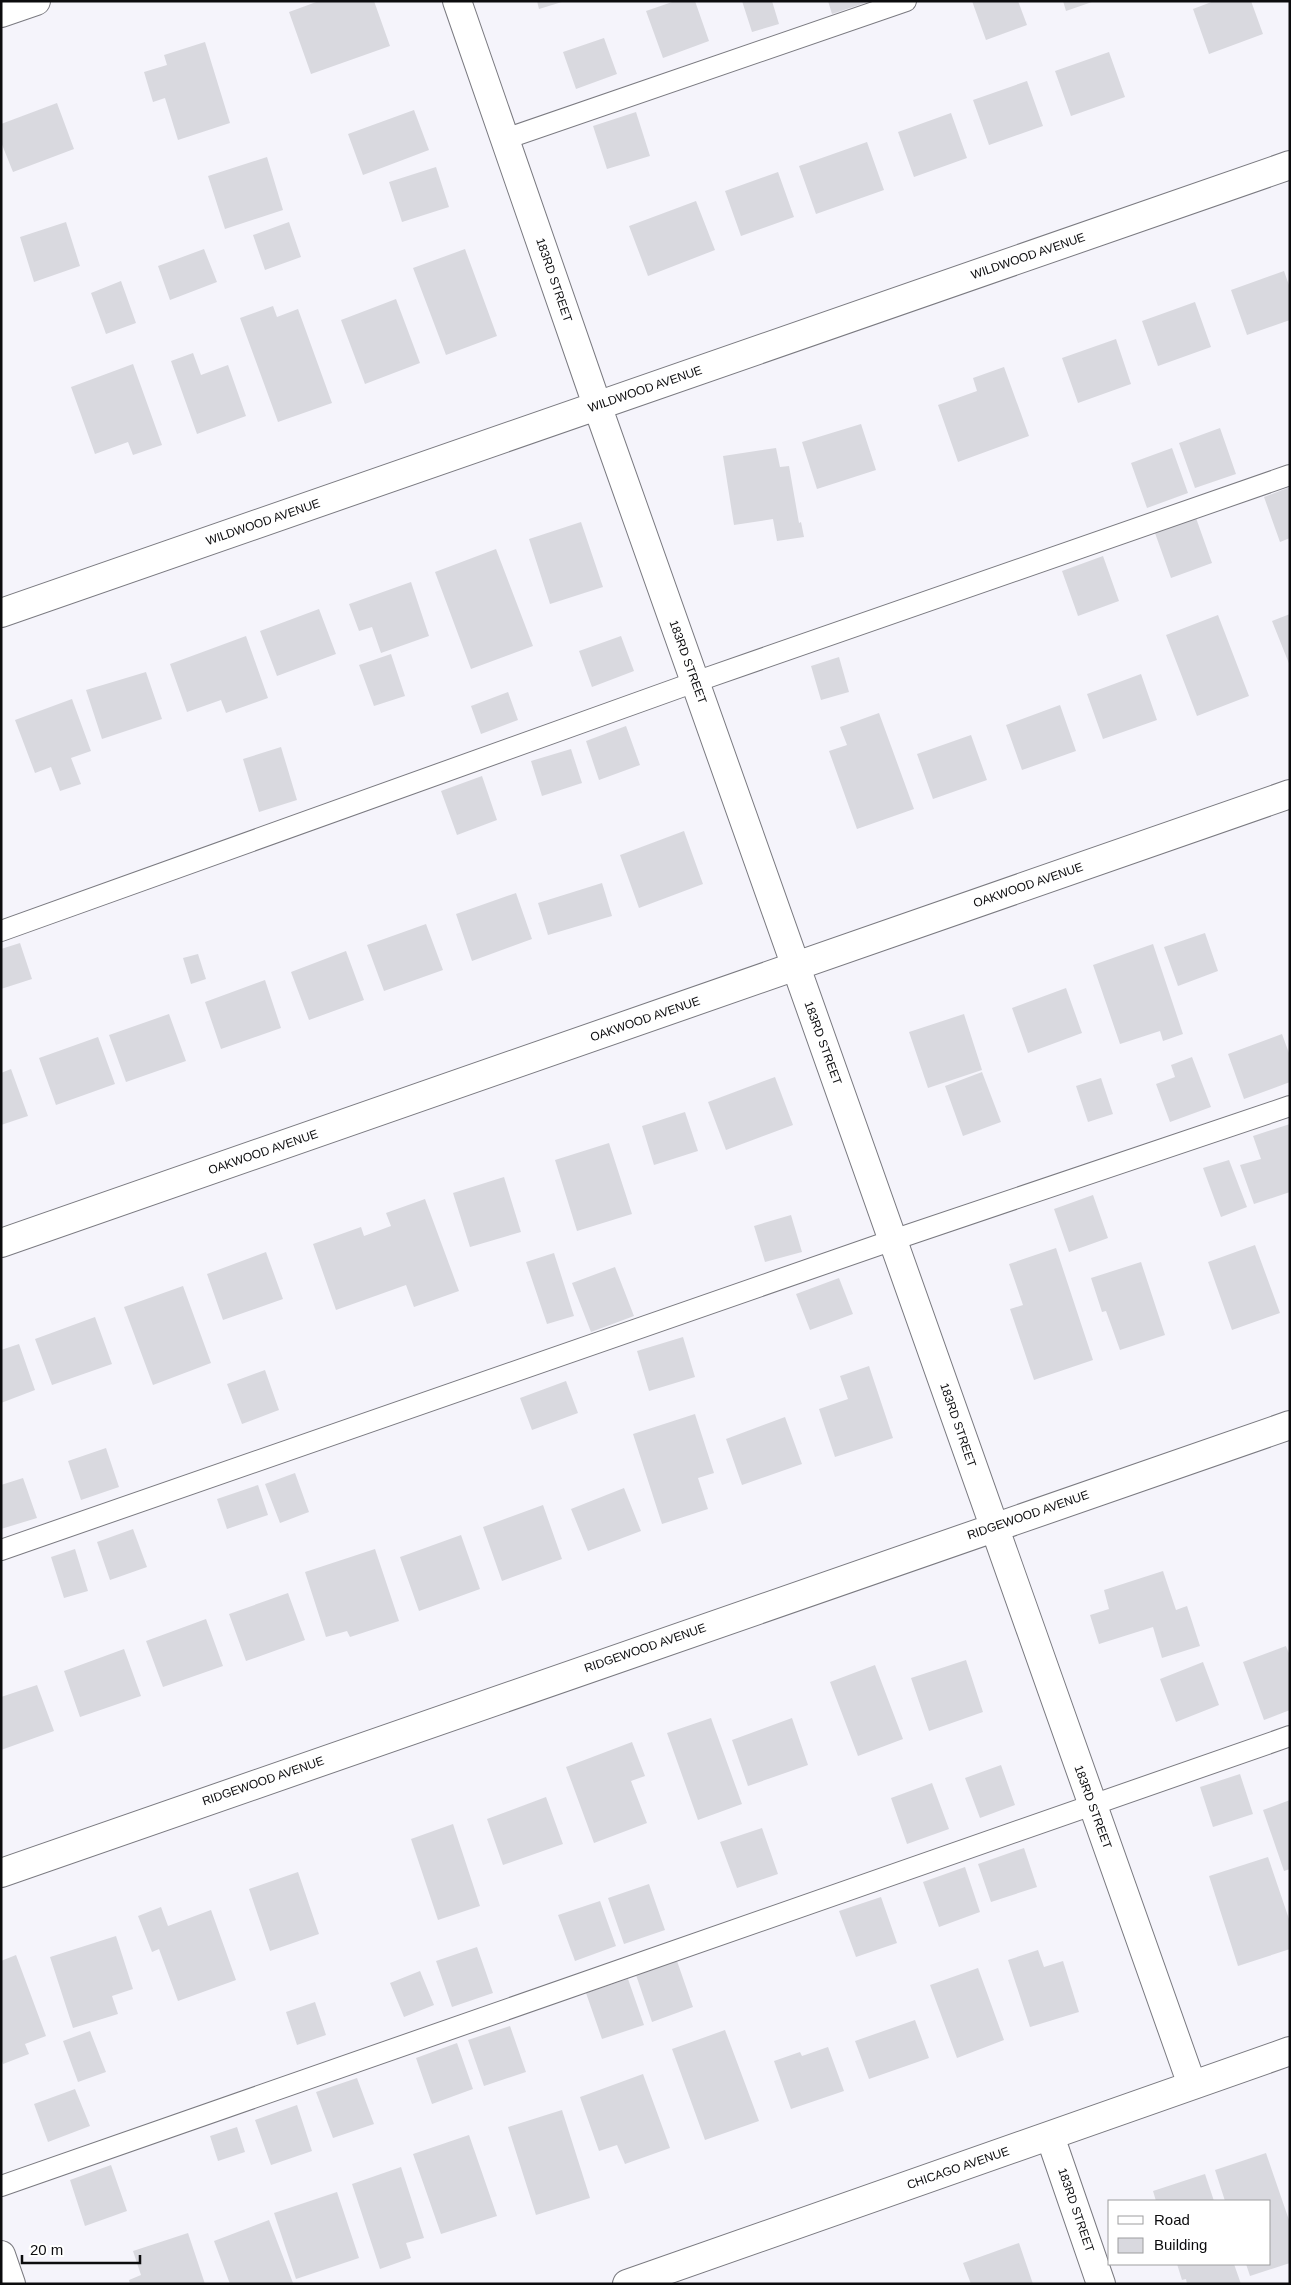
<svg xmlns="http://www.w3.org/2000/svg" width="1291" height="2285" font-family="Arial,sans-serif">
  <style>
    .building { fill: #d9d9df }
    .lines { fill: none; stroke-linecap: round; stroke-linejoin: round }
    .service-casing { stroke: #7a7a80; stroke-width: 22 }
    .minor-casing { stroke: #7a7a80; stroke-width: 30 }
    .service { stroke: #fff; stroke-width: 20 }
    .minor { stroke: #fff; stroke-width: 28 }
    .labels { text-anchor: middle; stroke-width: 4; stroke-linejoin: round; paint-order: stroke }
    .street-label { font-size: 12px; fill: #0c0c0e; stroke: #fff }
  </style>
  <rect width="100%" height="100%" fill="#f5f4fb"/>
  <!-- building -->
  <path class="building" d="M319 1H374L390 46 311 74 289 12Z
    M537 1H562V2L539 9Z
    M675 1H695L709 41 663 58 646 11Z
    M742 1H772L779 24 752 32Z
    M828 1H868V2L832 14Z
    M972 1H1018L1027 25 986 40Z
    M1063 1H1092V2L1066 11Z
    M1214 1H1251L1263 34 1209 54 1193 9Z
    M604 38 617 74 576 89 563 52Z
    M205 42 230 123 178 140 165 98 153 102 144 72 167 65 164 55Z
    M1109 52 1125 97 1071 116 1055 71Z
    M1027 81 1043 126 989 145 973 100Z
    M57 103 74 149 13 172 1 142V124Z
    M414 110 429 150 363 175 348 134Z
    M636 112 650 156 607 169 593 126Z
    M951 113 967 158 914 177 898 132Z
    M867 142 884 190 816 214 799 166Z
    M267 157 283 210 225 229 208 176Z
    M436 167 449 207 402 222 389 182Z
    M778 172 794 217 741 236 725 191Z
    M696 201 715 250 648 276 629 226Z
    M66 222 80 266 34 282 20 237Z
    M289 222 301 257 265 270 253 235Z
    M204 249 217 282 170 300 158 266Z
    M465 249 497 336 446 355 413 268Z
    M1284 271 1290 288V320L1247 335 1231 290Z
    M121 281 136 323 106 334 91 293Z
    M396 299 420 363 365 384 341 320Z
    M1195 302 1211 347 1158 366 1142 321Z
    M273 306 277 317 298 309 332 403 278 422 240 318Z
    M1116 339 1131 384 1078 403 1062 358Z
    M193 353 201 375 228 365 246 416 197 434 171 361Z
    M133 364 162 445 133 455 128 442 95 454 71 387Z
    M1004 367 1029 436 958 462 938 405 977 391 973 378Z
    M861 424 876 470 817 489 802 442Z
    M1220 428 1236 474 1195 488 1179 443Z
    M776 448 780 467 789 466 799 523 801 522 804 537 777 541 773 519 734 525 723 456Z
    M1172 448 1188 493 1147 508 1131 463Z
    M1290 487V538L1280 542 1264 497Z
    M1196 518 1212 563 1171 578 1155 533Z
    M581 522 603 587 550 604 529 539Z
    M496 549 533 646 471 669 435 572Z
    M1103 556 1119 601 1078 616 1062 571Z
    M411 582 429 636 381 653 372 627 359 631 349 604Z
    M319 609 336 654 277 676 260 631Z
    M1290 614V666L1272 621Z
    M1218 615 1249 696 1197 716 1166 635Z
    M246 636 268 698 226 713 221 700 187 712 170 664Z
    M621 636 634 671 592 687 579 651Z
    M391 654 405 696 374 706 359 665Z
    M839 657 849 692 821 700 811 666Z
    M146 672 162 719 102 739 86 690Z
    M1141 674 1157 720 1103 739 1087 694Z
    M508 692 518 720 481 734 471 706Z
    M72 699 91 751 71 758 81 784 60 791 51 767 35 773 15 720Z
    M1060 705 1076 751 1022 770 1006 725Z
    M879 713 914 809 857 829 829 751 847 745 840 727Z
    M626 726 640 765 599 780 586 741Z
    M971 735 987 780 933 799 917 754Z
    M281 747 297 800 259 812 243 759Z
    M571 749 582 783 542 796 531 761Z
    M482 776 497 820 457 835 441 791Z
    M684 831 703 884 639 908 620 855Z
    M602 883 612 916 548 935 538 903Z
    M516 893 532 939 472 961 456 914Z
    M426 924 443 970 384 991 367 945Z
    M1205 933 1218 971 1178 986 1164 947Z
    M20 943 32 979 1 989V949Z
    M1153 944 1183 1034 1163 1041 1160 1031 1120 1044 1093 965Z
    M346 951 364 1000 309 1020 291 972Z
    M198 954 206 979 191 984 183 958Z
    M265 980 281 1028 221 1049 205 1002Z
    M1066 988 1082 1033 1028 1053 1012 1008Z
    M169 1014 186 1061 126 1082 109 1035Z
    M964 1014 982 1070 928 1088 909 1032Z
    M1282 1034 1290 1056V1082L1244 1099 1228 1054Z
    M98 1037 115 1084 56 1105 39 1058Z
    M1192 1057 1211 1107 1170 1122 1156 1084 1175 1077 1171 1065Z
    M11 1069 28 1116 1 1125V1073Z
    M982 1072 1001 1122 963 1136 945 1086Z
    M775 1077 793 1125 726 1150 708 1102Z
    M1101 1078 1113 1114 1088 1122 1076 1086Z
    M685 1112 698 1151 654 1165 642 1126Z
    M1290 1124V1192L1254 1204 1240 1165 1261 1159 1253 1136Z
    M609 1143 632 1214 577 1231 555 1160Z
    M1229 1160 1247 1207 1221 1217 1203 1168Z
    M504 1177 521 1232 470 1247 453 1193Z
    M1093 1195 1108 1238 1069 1252 1054 1209Z
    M425 1199 459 1291 414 1307 406 1285 336 1310 313 1244 361 1227 364 1236 391 1226 386 1213Z
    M791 1215 802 1252 765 1262 754 1226Z
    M1255 1245 1280 1313 1232 1330 1208 1262Z
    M1056 1248 1093 1360 1034 1380 1010 1309 1023 1305 1009 1264Z
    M266 1252 283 1299 223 1320 207 1274Z
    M554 1253 574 1316 547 1324 526 1262Z
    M1141 1262 1165 1335 1120 1350 1106 1311 1102 1312 1091 1278Z
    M615 1267 634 1316 591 1332 572 1283Z
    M839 1278 853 1314 810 1330 796 1294Z
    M183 1286 211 1363 153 1385 124 1307Z
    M95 1317 112 1364 52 1385 35 1339Z
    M683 1337 695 1377 649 1391 637 1351Z
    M19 1344 35 1390 1 1403V1350Z
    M869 1366 893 1438 835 1457 819 1409 848 1399 840 1376Z
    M265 1370 279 1410 242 1424 227 1384Z
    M566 1381 578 1413 532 1430 520 1398Z
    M695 1414 714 1473 698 1478 708 1509 662 1524 633 1434Z
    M785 1417 802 1464 742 1485 726 1439Z
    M106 1448 119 1487 81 1500 68 1461Z
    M295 1473 309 1512 280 1523 265 1484Z
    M23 1478 37 1518 1 1529V1485Z
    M258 1485 268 1515 227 1529 217 1499Z
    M624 1488 641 1531 588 1551 571 1509Z
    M543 1505 562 1559 502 1581 483 1527Z
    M133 1529 147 1567 110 1580 97 1542Z
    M461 1535 480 1589 419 1611 400 1557Z
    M75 1549 88 1591 64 1598 51 1557Z
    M375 1549 399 1621 350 1637 347 1631 326 1637 305 1572Z
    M1163 1571 1176 1610 1187 1606 1200 1646 1162 1658 1153 1627 1099 1644 1090 1615 1109 1609 1104 1590Z
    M288 1593 305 1640 246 1661 229 1614Z
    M206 1619 223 1666 163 1687 146 1641Z
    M1286 1646 1290 1656V1710L1264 1720 1243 1662Z
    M124 1649 141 1696 80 1717 64 1671Z
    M966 1660 983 1712 929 1731 911 1678Z
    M1203 1662 1219 1705 1176 1722 1160 1679Z
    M875 1665 903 1739 858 1756 830 1682Z
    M37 1685 54 1731 1 1750V1697Z
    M711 1718 742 1804 698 1820 667 1733Z
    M792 1718 808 1765 748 1786 732 1740Z
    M632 1742 645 1776 631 1781 647 1823 594 1843 566 1767Z
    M1001 1765 1015 1805 980 1818 965 1778Z
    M1240 1774 1253 1814 1213 1827 1200 1787Z
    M932 1783 949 1829 907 1844 891 1798Z
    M546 1797 563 1844 503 1865 487 1819Z
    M1290 1800V1869L1284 1871 1263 1810Z
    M453 1824 480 1906 438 1920 411 1839Z
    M762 1828 778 1874 737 1888 720 1842Z
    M1024 1848 1037 1887 991 1902 978 1864Z
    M1268 1857 1290 1922V1949L1238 1966 1209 1876Z
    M965 1867 980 1912 939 1927 923 1882Z
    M298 1872 319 1934 270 1951 249 1889Z
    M649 1884 665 1930 624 1944 608 1898Z
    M881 1897 897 1943 856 1957 839 1911Z
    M600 1901 616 1946 575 1961 558 1915Z
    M161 1907 168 1926 211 1910 236 1980 178 2001 159 1949 152 1952 138 1916Z
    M116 1936 133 1989 112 1996 118 2014 73 2028 50 1957Z
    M477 1947 493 1993 452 2007 436 1961Z
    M1038 1950 1044 1967 1063 1961 1079 2012 1030 2027 1008 1960Z
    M16 1955 46 2036 25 2044 29 2054 3 2064 1 2058V1961Z
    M677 1961 693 2007 652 2022 636 1975Z
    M978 1968 1004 2040 957 2058 930 1985Z
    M420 1971 434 2005 404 2017 390 1983Z
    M628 1979 644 2025 602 2039 586 1993Z
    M315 2002 326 2035 297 2045 286 2012Z
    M915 2020 929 2058 869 2079 855 2041Z
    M510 2026 526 2072 484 2086 468 2040Z
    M725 2030 759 2121 705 2140 672 2049Z
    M90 2031 106 2072 78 2082 63 2041Z
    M457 2043 473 2089 432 2104 416 2058Z
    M828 2047 844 2091 791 2109 774 2061 800 2052 802 2056Z
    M643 2074 670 2148 625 2164 617 2145 599 2151 580 2097Z
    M357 2078 374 2124 333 2138 316 2092Z
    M75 2089 90 2126 48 2142 34 2104Z
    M297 2105 312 2151 271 2165 255 2120Z
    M562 2110 590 2198 536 2215 508 2127Z
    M237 2127 245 2152 218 2161 210 2136Z
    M469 2135 497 2216 441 2234 413 2154Z
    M1266 2153 1290 2223V2263L1250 2276 1246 2264H1270V2201H1225L1215 2170Z
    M111 2165 127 2211 85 2226 70 2180Z
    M401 2167 424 2238 406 2243 411 2258 380 2269 352 2184Z
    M1205 2174 1214 2201H1156L1153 2191Z
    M337 2192 359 2258 296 2279 274 2213Z
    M269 2220 293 2283 230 2284 214 2241Z
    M188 2233 205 2284H130L129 2280 141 2275 133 2251Z
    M1019 2243 1033 2284H971L963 2263Z
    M1177 2264H1234L1241 2284H1187L1186 2279 1182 2280Z"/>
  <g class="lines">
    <defs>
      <path id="service" d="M505 139 906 1
        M1 931 695 682 1290 475
        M1 1550 893 1240 1290 1106
        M1 2186 1290 1736"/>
      <path id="minor" d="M457 1 597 405 1192 2085
        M1 13 36 1
        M1 613 1290 165
        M1 1243 1290 794
        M1 1873 1290 1425
        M1050 2136 1101 2284
        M1 2255 11 2284
        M627 2284 1290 2051"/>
    </defs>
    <!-- service casing -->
    <use href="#service" class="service-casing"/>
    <!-- minor casing -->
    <use href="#minor" class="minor-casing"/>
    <!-- service -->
    <use href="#service" class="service"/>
    <!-- minor -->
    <use href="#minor" class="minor"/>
  </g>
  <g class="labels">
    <!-- street labels -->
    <g class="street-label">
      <text transform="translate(1028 256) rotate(-19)" y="4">WILDWOOD AVENUE</text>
      <text transform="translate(554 280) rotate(71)" y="4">183RD STREET</text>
      <text transform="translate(645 389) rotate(-19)" y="4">WILDWOOD AVENUE</text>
      <text transform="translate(263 522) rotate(-19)" y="4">WILDWOOD AVENUE</text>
      <text transform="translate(688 662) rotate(70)" y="4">183RD STREET</text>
      <text transform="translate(1028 885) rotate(-19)" y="4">OAKWOOD AVENUE</text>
      <text transform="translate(645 1019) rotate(-19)" y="4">OAKWOOD AVENUE</text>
      <text transform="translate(823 1043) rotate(70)" y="4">183RD STREET</text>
      <text transform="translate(263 1152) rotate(-19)" y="4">OAKWOOD AVENUE</text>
      <text transform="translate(958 1425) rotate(71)" y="4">183RD STREET</text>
      <text transform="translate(1028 1515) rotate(-19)" y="4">RIDGEWOOD AVENUE</text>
      <text transform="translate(645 1648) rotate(-19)" y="4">RIDGEWOOD AVENUE</text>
      <text transform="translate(263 1781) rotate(-19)" y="4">RIDGEWOOD AVENUE</text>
      <text transform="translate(1093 1807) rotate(70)" y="4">183RD STREET</text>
      <text transform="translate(958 2168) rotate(-19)" y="4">CHICAGO AVENUE</text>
      <text transform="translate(1076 2210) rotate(71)" y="4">183RD STREET</text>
    </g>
  </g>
  <!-- border -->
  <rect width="1291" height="2285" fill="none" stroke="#0c0c0e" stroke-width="5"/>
  <!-- legend -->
  <rect x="1108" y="2200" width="162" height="65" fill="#ffffff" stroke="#9e9e9f"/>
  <rect x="1118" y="2216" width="25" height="8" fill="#ffffff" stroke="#9e9e9f"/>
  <text x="1154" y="2225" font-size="15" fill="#0c0c0e">Road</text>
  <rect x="1118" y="2238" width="25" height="15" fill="#d9d9df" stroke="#9e9e9f"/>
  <text x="1154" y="2250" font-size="15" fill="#0c0c0e">Building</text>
  <!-- scale -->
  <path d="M22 2255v8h118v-8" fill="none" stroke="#0c0c0e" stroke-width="2.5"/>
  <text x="30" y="2255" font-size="15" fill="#0c0c0e" stroke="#ffffff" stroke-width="4" paint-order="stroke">20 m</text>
</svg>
